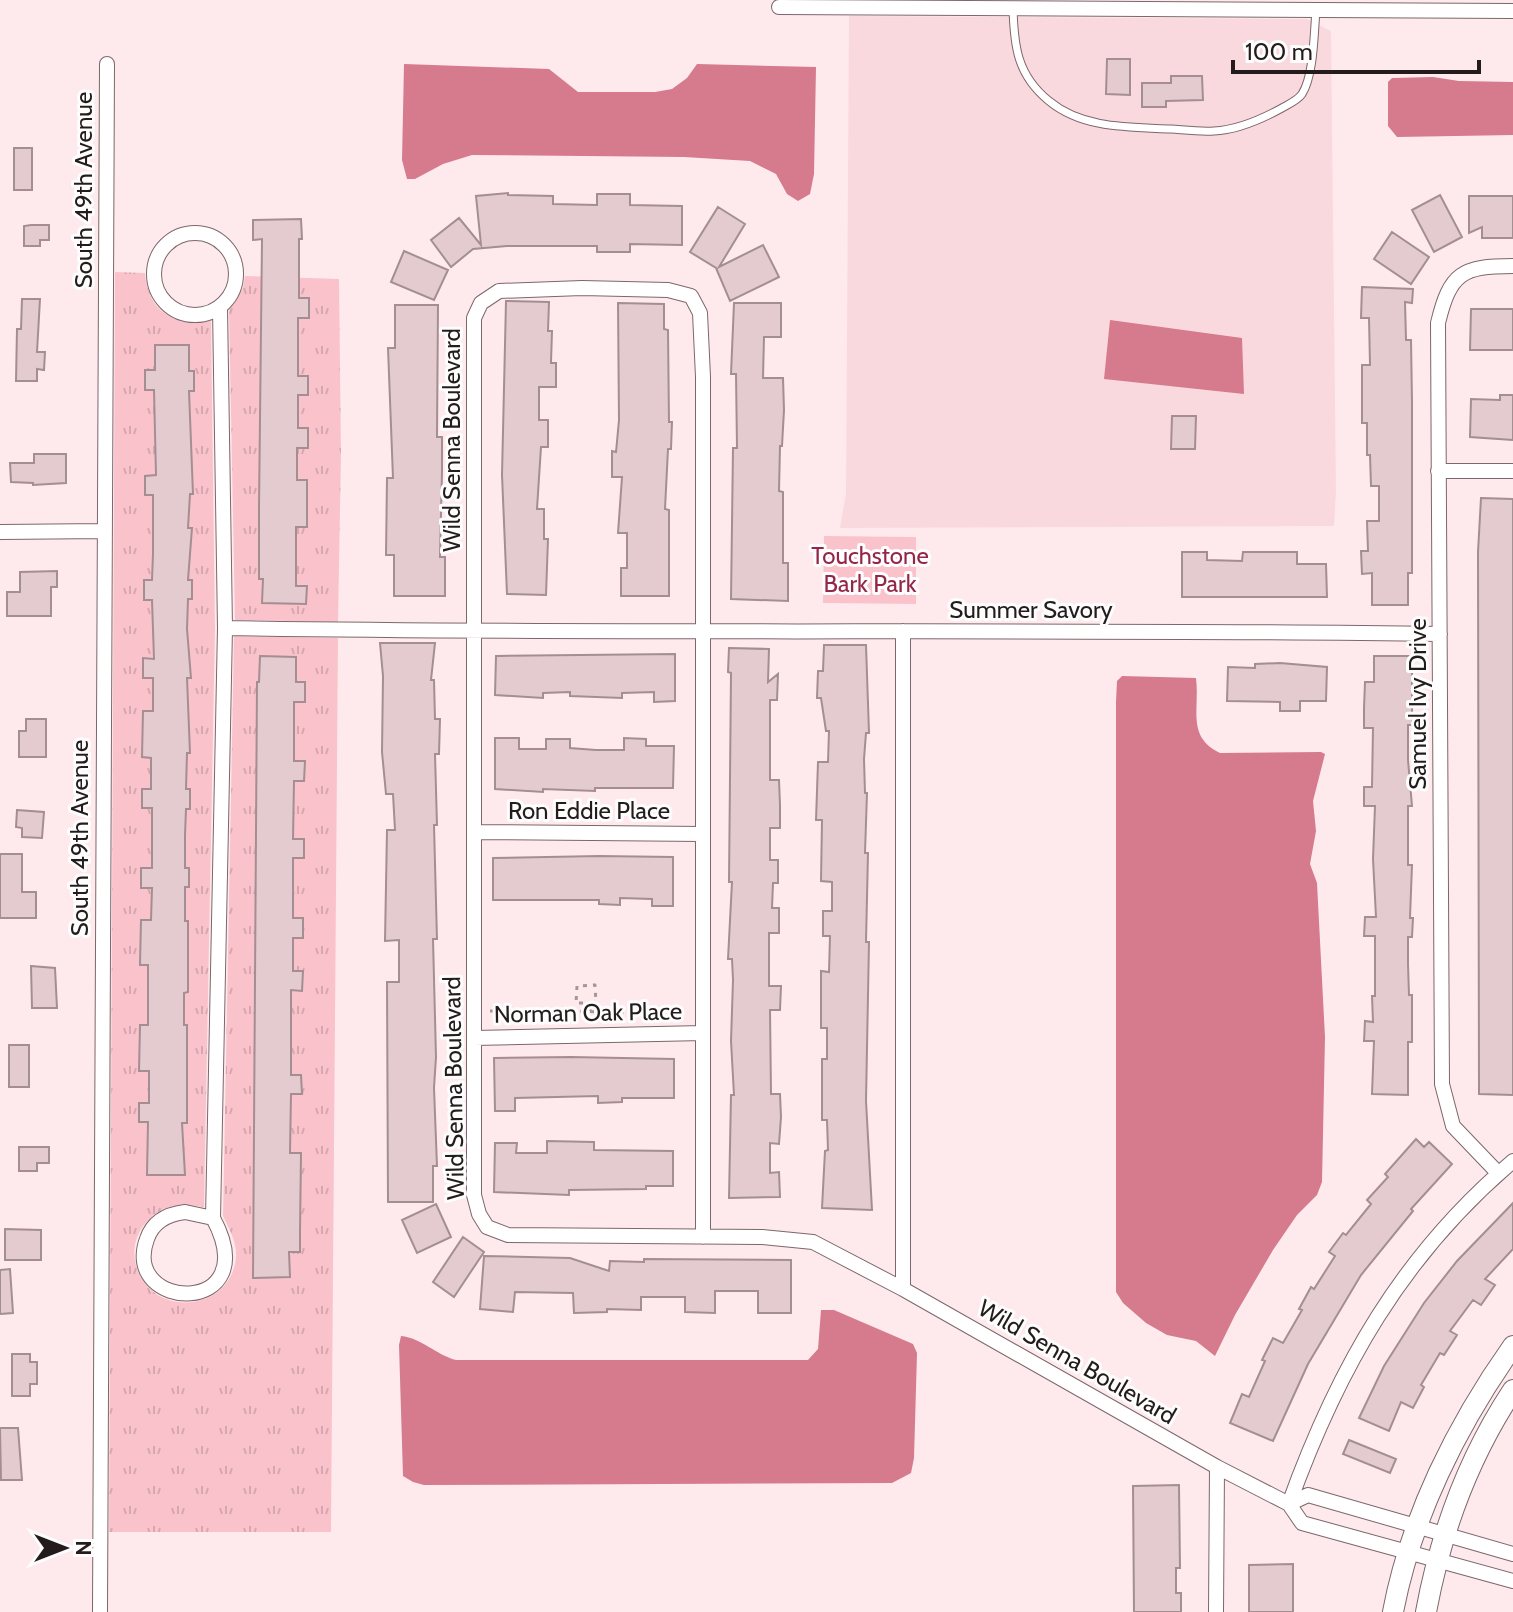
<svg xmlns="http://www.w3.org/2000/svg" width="1513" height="1612" font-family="Cabin,sans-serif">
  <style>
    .built { fill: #fad9de }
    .grass { fill: url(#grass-tufts) }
    .park { fill: #fac3cc }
    .water { fill: #d67a8d }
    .building { fill: #e4cbcf; stroke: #a48e91; stroke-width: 2 }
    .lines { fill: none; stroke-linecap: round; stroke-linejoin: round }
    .lane-casing { stroke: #7c676a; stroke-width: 9 }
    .street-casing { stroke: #7c676a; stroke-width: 16 }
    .secondary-casing { stroke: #7c676a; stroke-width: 22 }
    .path { stroke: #a59698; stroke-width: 3; stroke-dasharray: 4 6; stroke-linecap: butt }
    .lane { stroke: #fff; stroke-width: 7 }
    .street { stroke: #fff; stroke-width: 14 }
    .secondary { stroke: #fff; stroke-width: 20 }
    .labels { text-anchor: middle; stroke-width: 6; stroke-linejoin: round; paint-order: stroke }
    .street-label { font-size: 24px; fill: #231b1c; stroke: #fdfdfd }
    .park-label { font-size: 24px; fill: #942648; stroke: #fdfdfd }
  </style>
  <defs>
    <pattern id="grass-tufts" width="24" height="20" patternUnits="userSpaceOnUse" patternTransform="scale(2)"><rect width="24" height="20" fill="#fac3cc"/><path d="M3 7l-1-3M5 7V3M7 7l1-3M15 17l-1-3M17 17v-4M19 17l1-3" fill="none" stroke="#d6a7af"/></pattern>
  </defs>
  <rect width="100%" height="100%" fill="#feeaed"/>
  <!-- built -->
  <path class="built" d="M849 16 1307 19 1331 31 1336 492 1334 526 840 528 846 493Z"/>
  <!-- grass -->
  <path class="grass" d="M115 272 145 273C148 312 174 326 211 321L215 628 204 1207C180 1203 160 1204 144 1225 136 1235 133 1248 135 1260 145 1319 231 1315 236 1257 237 1242 229 1229 223 1216L234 636 338 638 331 1532H109Z
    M245 276 339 279 341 454 338 622 235 620 229 310 243 288Z"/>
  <!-- park -->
  <path class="park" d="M824 536 916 537V604L823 603Z"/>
  <!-- water -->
  <path class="water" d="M404 64 549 69 578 92H655L672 89 687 78 697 64 816 67 814 174 810 194 798 201 787 194 776 174 750 161 684 157 472 155 443 164 415 179H407L402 160Z
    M1433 77 1459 81 1513 82V135L1397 137 1388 126V82L1392 78Z
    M1110 320 1242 338 1244 394 1104 379Z
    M1122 676 1196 678C1200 709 1186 737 1220 753L1321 752 1325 754 1313 801 1316 831 1310 864 1317 883 1325 1037 1322 1182 1317 1195 1297 1215 1273 1250 1235 1315 1215 1356 1196 1341 1167 1335 1146 1323 1123 1303 1116 1292V702L1117 681Z
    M821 1310H834L913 1344 917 1353 914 1458 911 1473 892 1483 424 1485 413 1482 403 1476 399 1345 401 1336C422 1338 436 1355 456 1360H808L818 1349Z"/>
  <!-- building -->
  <path class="building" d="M1107 59H1130V95L1106 94Z
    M1171 76H1202L1203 100 1166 101V107H1142V83H1171Z
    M14 148H32V190H14Z
    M508 193V195L553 196V204L597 205V194H630V205L682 206V245L630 244V252H597V246H507L473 249 451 267 431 240 459 218 481 245 476 196Z
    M1440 195 1462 237 1434 252 1412 210Z
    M1469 196H1513V238H1482V227L1469 233Z
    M718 207 745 224 719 267 763 245 779 277 730 301 716 268 690 252Z
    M301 219 302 239H299V298H309V318H298V376H308V395H298V428H308V448H297V480H307V527H296V586H307L306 604 262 603 263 579H259V508L262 239 253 240V220Z
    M31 225H49V240H40V246H24V226Z
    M1392 232 1429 257 1411 284 1374 259Z
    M404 251 448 270 434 300 391 282Z
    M1362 287 1413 289 1412 303 1405 302 1406 340H1411L1412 402V573H1408V605H1372V573L1362 574 1361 551H1368L1367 521H1379V486H1371L1370 455H1367V423H1362V365H1370L1369 318H1361Z
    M22 299H40L37 352H45L44 370 37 369V381H16L17 329H21Z
    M506 301 549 302 548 331H552L551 363H556V387H539V420H548V447H541L537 509H544V539H548L546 595 507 594 502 475Z
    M618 303 664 304V329L668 330 669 422H672L671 449H668L665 509 669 510V596H621V568H627V533H618L622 477H612V451L616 452 619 420Z
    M734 303H781V337H764L763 378H783L784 410 782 446H780L779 491 783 492V563H788V601L731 599 733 448H737L736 374H731Z
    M395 305H438L437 437H442V472L440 557H445V596H394V555H386L387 478H393L388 348H395Z
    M1471 309H1513V350H1470Z
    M155 345H189V371H194V391H189L193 494H190L188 528H192L188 580H192V599H188L187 629 191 678H187L190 753H187L186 789H190V809H186L185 835V868H189V887H185V921H188V992L184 993V1025H187V1123H182L185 1175H147L148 1122H139V1103H149V1071H139L140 1025H148V965H140L141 920H151L152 888H141V868H152V808H142V789H151V758L142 757 143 711H153V678H143V658L154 659 152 600H144V580H152L153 554V495H145V476L156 475 154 390H145V370H155Z
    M1500 395H1513V440L1470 437 1471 399 1500 400Z
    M1172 416H1196L1195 449H1171Z
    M34 454H66V483L33 485V483L11 482 10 463H34Z
    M1481 498 1513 499V1095L1479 1094 1478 552Z
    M1182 552H1207V560L1242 561 1243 552H1297V564H1326L1327 597H1182Z
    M57 571V587H51V616H7V592H20V572Z
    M380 643H435L431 680H434L435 719H440L439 754H435L437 825H434L437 939H433L436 1057 434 1088 437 1166H433V1202H388L387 982H399V940L385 941 387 830H395L393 794H386L382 752 383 676Z
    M824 645H866L869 733H866L864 759 865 793H867L865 853H868L866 942H869L866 1101 872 1210 822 1208 825 1151 828 1150 827 1120H822V1059H827V1028H821V971L829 972 830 936H823V911H832V882L821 881 822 820H816L818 762H828L829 731H826L821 698H817L818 671H823Z
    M729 648 769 649 768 682 778 674 777 700H770V780H779L780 805V828H770V860H778V883H773L772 908H779V933H769V986H781L780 1010H770L771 1094H780L781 1117 779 1144 770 1143V1173L779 1172 780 1197 729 1198 731 1095H734L731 1041 733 980 732 959H728L732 882H729L731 673 728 672Z
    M675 654V701L654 702V692L622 693V698L570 696V692L543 693V698L495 695 496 656Z
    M260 656 296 657V682H305V702H294V761H305L304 781H294L293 839H304V858H293V918H303V938H293V971H303L302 991 291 990V1075H301L302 1094H291L290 1153H301L300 1232V1252H289L290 1277 253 1278 257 682H259Z
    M1374 656H1412V725H1408V760L1412 806H1408V865H1412L1410 918H1413L1412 937H1408V964L1409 995H1412V1042H1408V1095L1372 1094 1374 1041H1364L1365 1021 1373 1022 1372 996H1375V936H1364L1365 917H1376L1373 859 1375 806H1364V787H1372L1373 728H1364V708L1365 682H1374Z
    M1280 663 1327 667 1326 701H1300V711H1280V702L1227 701 1228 667 1255 668V664Z
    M26 719H46V757H19V731H26Z
    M495 738H519V749H546V739H570V748L596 750H624V738L646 739V746H674L673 788H595V791L543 789V792L495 789Z
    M17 810 44 812 42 838 22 837V828L16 827Z
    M0 854H22V892H36V918H0Z
    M599 856 673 857V906H652V899L620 898V905L599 904V900H493V858Z
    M31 966 55 968 57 1008H32Z
    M9 1045H29V1087H9Z
    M571 1057 674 1059V1098H622V1102L598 1103V1096L515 1098V1111H495L494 1058Z
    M1416 1139 1424 1147 1429 1142 1452 1164 1411 1209 1413 1211 1361 1275 1308 1364 1273 1441 1230 1423 1242 1394 1249 1397 1265 1361 1262 1360 1273 1338 1283 1343 1302 1310 1299 1309 1311 1287 1314 1289 1335 1256 1329 1252 1343 1233 1346 1235 1371 1204 1367 1200 1388 1177 1385 1174Z
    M547 1141 594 1142V1150L673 1151V1186H646V1189L569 1190V1195L494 1192 495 1143H517L516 1153H547Z
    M19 1147H49V1163H37V1171H19Z
    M1513 1203V1249L1485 1279 1495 1285 1481 1305 1473 1300 1450 1331 1457 1335 1444 1355 1440 1353 1421 1385 1424 1387 1413 1408 1401 1402 1389 1431 1359 1418 1384 1366 1424 1303 1457 1261Z
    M436 1204 451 1237 417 1253 402 1220Z
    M5 1229 41 1230V1260H5Z
    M463 1237 484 1252 454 1297 433 1282Z
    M484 1256 570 1258 609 1271 610 1261 644 1262V1259L791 1260V1313H758V1291H715V1313L685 1312V1297H641V1310L607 1309V1312L574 1313 573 1293 515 1292 513 1312 480 1309Z
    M10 1269 13 1313 0 1314V1270Z
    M12 1354H30V1362H37V1384H30V1396H12Z
    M0 1428H18L22 1480H1Z
    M1349 1440 1396 1459 1390 1473 1343 1454Z
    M1179 1485 1180 1568H1176V1593H1181V1612H1134L1133 1486Z
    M1293 1564V1612H1249V1565Z"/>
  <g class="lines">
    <defs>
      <path id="lane" d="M1013 8C1014 46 1017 75 1049 101 1083 129 1129 127 1171 129 1185 130 1200 132 1214 131 1237 130 1262 119 1282 108 1289 104 1298 100 1302 94 1314 75 1314 33 1316 10"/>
      <path id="street" d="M779 7 1513 11
        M154 274a41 41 0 1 1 82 0a41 41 0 1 1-82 0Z
        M220 307 225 628C630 635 1035 628 1440 634
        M1438 471H1513
        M0 532 104 531
        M474 832 703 834
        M474 1038 703 1033
        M1498 1173 1453 1126 1442 1084 1438 323C1450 273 1462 266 1513 266
        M185 1212 213 1218C267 1318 120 1312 147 1239 153 1221 168 1214 185 1212Z
        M213 1218 225 628
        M703 1237V377L700 313 691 296 668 290 582 288 499 291 481 303 474 318V1195L479 1214 487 1227 508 1235 762 1237 813 1242 903 1289 1217 1467 1289 1504 1302 1523 1513 1581
        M903 1289V631
        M1289 1504C1338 1368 1402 1255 1513 1161
        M1289 1504 1308 1495 1513 1554
        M100 1612 107 64
        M1216 1612 1217 1467"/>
      <path id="secondary" d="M1393 1612C1411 1517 1457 1425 1513 1346
        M1426 1612C1441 1531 1468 1458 1513 1390"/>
    </defs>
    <!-- lane casing -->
    <use href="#lane" class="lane-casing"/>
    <!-- street casing -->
    <use href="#street" class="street-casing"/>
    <!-- secondary casing -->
    <use href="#secondary" class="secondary-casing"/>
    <!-- path -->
    <path class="path" d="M490 1011 653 1012 657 1020
      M584 1012V1003H576L577 986 595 985 596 1003H590V1012"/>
    <!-- lane -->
    <use href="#lane" class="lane"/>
    <!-- street -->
    <use href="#street" class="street"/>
    <!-- secondary -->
    <use href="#secondary" class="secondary"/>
  </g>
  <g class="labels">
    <!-- street labels -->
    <g class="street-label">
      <text transform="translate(84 190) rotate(-90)" y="8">South 49th Avenue</text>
      <text transform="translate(452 440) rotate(-90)" y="8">Wild Senna Boulevard</text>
      <text x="1031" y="618">Summer Savory</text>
      <text transform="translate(1418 704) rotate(-90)" y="8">Samuel Ivy Drive</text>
      <text x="589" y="819">Ron Eddie Place</text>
      <text transform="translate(80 838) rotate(-90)" y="8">South 49th Avenue</text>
      <text transform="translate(588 1013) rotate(-1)" y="8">Norman Oak Place</text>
      <text transform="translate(454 1088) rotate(-91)" y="8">Wild Senna Boulevard</text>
      <text transform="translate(1077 1362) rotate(30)" y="8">Wild Senna Boulevard</text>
    </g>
    <!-- park labels -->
    <g class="park-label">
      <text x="870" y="564">Touchstone<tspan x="870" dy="28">Bark Park</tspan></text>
    </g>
  </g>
  <!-- north arrow -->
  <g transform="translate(64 1548) rotate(90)" stroke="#fdfdfd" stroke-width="6" paint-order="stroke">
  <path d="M0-6L14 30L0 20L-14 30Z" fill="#231b1c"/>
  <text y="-12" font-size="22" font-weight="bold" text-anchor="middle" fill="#231b1c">N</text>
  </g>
  <!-- scale -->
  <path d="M1233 60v12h246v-12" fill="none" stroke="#231b1c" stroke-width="4"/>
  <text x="1245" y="60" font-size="24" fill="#231b1c" stroke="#fdfdfd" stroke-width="6" paint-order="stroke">100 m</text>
</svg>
